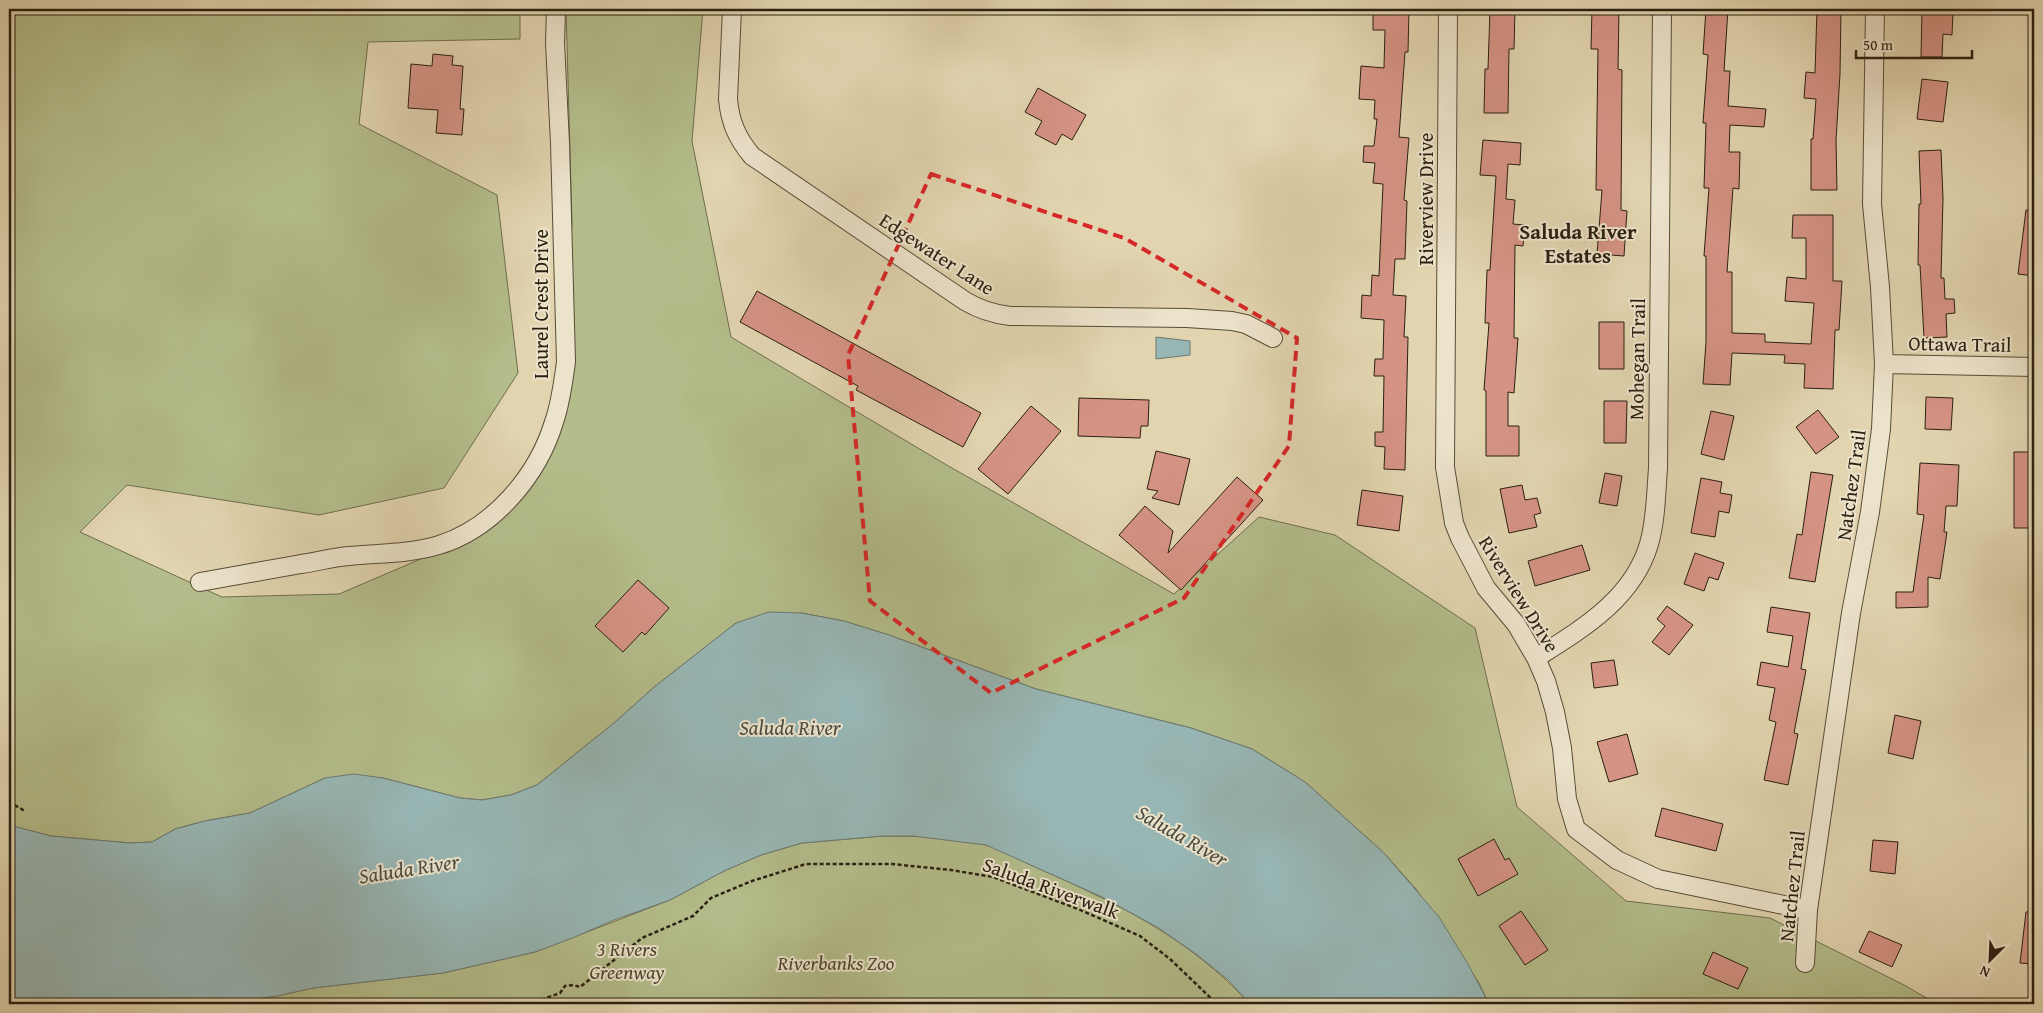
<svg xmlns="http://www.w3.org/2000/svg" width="2043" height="1013" font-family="'Gentium Book Plus',serif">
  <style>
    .green { fill: #b3bc8a; stroke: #6f6e4e }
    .water { fill: #97b6b4; stroke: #6c7a73 }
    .building { fill: #d59384; stroke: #2b2011 }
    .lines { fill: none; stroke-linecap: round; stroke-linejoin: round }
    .minor-casing { stroke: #584d38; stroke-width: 20 }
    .path { stroke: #2b2011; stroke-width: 2.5; stroke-dasharray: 4 2.5; stroke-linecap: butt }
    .minor { stroke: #ece3cb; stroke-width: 18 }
    .marked { fill: none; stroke: #d62828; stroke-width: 4; stroke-dasharray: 10 6; stroke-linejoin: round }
    .labels { text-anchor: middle; stroke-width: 4; stroke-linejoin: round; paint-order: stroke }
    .street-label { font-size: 20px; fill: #2b2011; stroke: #ece3cb }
    .park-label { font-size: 20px; font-style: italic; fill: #4d472f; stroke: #ece3cb }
    .neighbourhood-label { font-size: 21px; font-weight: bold; fill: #2b2011; stroke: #ece3cb }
    .water-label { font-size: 21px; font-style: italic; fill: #4b4d42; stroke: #ece3cb }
  </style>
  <rect width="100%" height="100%" fill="#e1d4af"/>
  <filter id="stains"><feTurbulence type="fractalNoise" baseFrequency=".004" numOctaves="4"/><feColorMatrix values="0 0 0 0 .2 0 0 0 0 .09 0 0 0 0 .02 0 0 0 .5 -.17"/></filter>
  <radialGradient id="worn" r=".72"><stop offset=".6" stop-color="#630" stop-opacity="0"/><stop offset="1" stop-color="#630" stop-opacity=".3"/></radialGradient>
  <!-- green -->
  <path class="green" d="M9 9H520V39L368 42 359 124 497 195 518 373 444 488 319 515 127 485 80 532 222 597 339 594 479 534 555 419 572 223 566 9H703L692 141 731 337 945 464 1174 594 1259 517 1335 535 1475 628 1517 807 1626 901 1770 918 1904 985 1937 1004H1489L1479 983 1416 889 1384 853 1305 782 1252 749 1191 728 1036 689 889 635 844 621 801 613 736 623 653 688 614 723 537 785 511 795 482 800 460 798 383 778H325L250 813 205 821 175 829 152 842 130 843 51 836 9 825Z
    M883 836C916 836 953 837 985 845 1005 850 1025 863 1044 871 1123 906 1191 940 1250 1004H218L277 996 313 988 443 973 535 952 670 900 724 871 761 855 802 843Z"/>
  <!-- water -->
  <path class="water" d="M1156 337 1190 341V355L1156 359Z
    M769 612 801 613 844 621 889 635 1036 689 1191 728 1252 749 1305 782 1384 853 1439 917 1468 964 1489 1004H1250L1228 980 1196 954 1157 927 1100 896 986 845 913 836H883L802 843 761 855 724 871 670 900 614 920 570 939 535 952 443 973 313 988 277 996 218 1004H9V825L51 836 130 843 152 842 175 829 205 821 250 813 325 778 354 774 383 778 460 798 482 800 511 795 537 785 614 723 653 688 736 623Z"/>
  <!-- building -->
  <path class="building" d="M1384 9H1409L1408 52H1405L1399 137 1409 138 1404 200 1407 201 1405 259H1395L1393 295 1406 296 1404 337H1408L1405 470 1384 469 1385 447 1375 446V432H1383L1384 376H1374L1375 359H1383L1384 320 1361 318 1362 295 1371 296 1372 275 1379 276 1383 184 1373 183 1375 163 1363 162 1364 146H1374L1377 119H1374L1375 100 1359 99 1361 66 1384 68 1385 30H1373V13H1384Z
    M1490 9H1515L1514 49H1509L1508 113H1484L1485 69H1488Z
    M1592 9H1619L1618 69 1622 70 1621 210 1627 211 1624 256 1597 254 1602 190H1596L1598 49H1591Z
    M1706 9H1728L1724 71H1730L1728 106 1766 109 1764 127 1730 125 1729 152H1740L1739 189 1733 188 1727 272H1732V333L1765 334V342L1811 344 1814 303 1785 301 1787 277 1806 279V238H1792L1793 215H1833V281H1842L1839 330H1835L1833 389 1804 388 1805 364 1784 363 1785 355 1732 353 1730 385 1703 384 1706 342V256H1704L1709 188H1704L1706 123H1703L1708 55 1703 54Z
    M1817 9H1841L1840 74 1836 140 1837 190H1811V139H1813L1816 99 1804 98 1806 72 1815 73Z
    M1922 9H1944V11H1953L1952 35 1943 34 1942 57H1921Z
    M433 54 453 56 452 65 463 66 460 109H464L462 135 436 133 438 110 408 108 411 64 432 66Z
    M1922 79 1948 82 1943 122 1917 119Z
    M1038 88 1086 115 1072 140 1062 134 1056 145 1035 134 1042 121 1025 112Z
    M1483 140 1521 143 1520 165 1508 164 1506 199 1515 200 1513 224 1525 225 1523 246 1515 245 1514 338H1518L1514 393 1508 392V426H1519V456H1486V391L1484 390 1489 323H1485L1487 270H1490L1496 176 1480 175Z
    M1941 150 1943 198 1941 278H1944L1945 299H1954L1955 313 1946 314 1947 337 1924 338 1920 265H1918L1919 204H1921L1919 151Z
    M2026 210 2034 211V276L2018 274Z
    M757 291 981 413 963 447 856 390 858 386 740 322Z
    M1599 322H1624V369H1599Z
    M1926 397 1953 398 1951 430 1925 429Z
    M1079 398 1149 400 1148 426H1141L1140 438 1078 436Z
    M1604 401H1627L1626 443H1604Z
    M1031 406 1061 431 1008 494 978 469Z
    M1818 410 1839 437 1816 454 1796 427Z
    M1711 411 1734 416 1724 460 1701 454Z
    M1156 451 1190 459 1179 505 1152 498 1158 491 1147 489Z
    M2014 452H2034V528H2014Z
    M1920 463 1959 465 1957 506H1946L1944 532H1947L1940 579 1928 577V607L1896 608V592H1913L1924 515 1917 514Z
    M1811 472 1833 475 1815 582 1789 578 1797 534 1802 535Z
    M1605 473 1622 476 1617 506 1599 503Z
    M1237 477 1263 500 1181 590 1119 535 1145 506 1173 531 1168 553Z
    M1701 478 1722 482 1720 493 1732 495 1729 513 1719 511 1715 537 1691 533Z
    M1522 485 1525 500 1537 498 1541 513 1534 515 1537 527 1509 533 1500 489Z
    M1362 490 1403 496 1399 531 1357 525Z
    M1582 545 1590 570 1535 586 1528 561Z
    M1695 553 1724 563 1718 580 1709 577 1704 591 1684 584Z
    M638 580 669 608 645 635 642 632 623 652 595 626Z
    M1667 606 1693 625 1669 655 1652 642 1665 626 1657 619Z
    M1771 607 1810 613 1801 669 1806 670 1794 733 1798 734 1788 785 1764 780 1776 722 1769 720 1775 688 1757 685 1761 662 1788 667 1793 636 1767 632Z
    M1614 660 1618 685 1594 688 1591 663Z
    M1895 715 1921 721 1913 759 1888 753Z
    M1627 734 1638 774 1609 782 1597 742Z
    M1662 808 1723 824 1716 851 1655 836Z
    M1494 839 1505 860 1509 858 1518 874 1478 896 1458 859Z
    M1873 840 1898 842 1895 874 1870 871Z
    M1521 911 1548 950 1525 965 1499 926Z
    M2026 912H2034V964L2020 963Z
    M1869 931 1902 945 1892 967 1859 952Z
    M1713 952 1748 968 1738 989 1703 974Z"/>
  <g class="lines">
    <defs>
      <path id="minor" d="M732 9 728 99C730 122 737 138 752 156L965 301C980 310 993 314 1010 316L1187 318 1232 321 1246 324 1273 338
        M1448 9 1445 467 1454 523 1460 538 1486 588 1516 624 1536 658 1546 681 1555 712 1562 748 1567 799 1576 829 1617 860 1658 879 1808 910
        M1884 364 2034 367
        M200 582C234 576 267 570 301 564 317 562 333 557 349 556 380 553 409 554 439 545 494 528 538 475 554 422 561 402 563 383 566 362L560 143 555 43 556 9
        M1536 658C1582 629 1633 599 1649 544 1656 520 1656 493 1658 468L1662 9
        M1805 963 1808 910 1851 613 1870 512 1881 429 1884 364 1880 287 1872 204 1875 9"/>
    </defs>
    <!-- minor casing -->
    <use href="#minor" class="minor-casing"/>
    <!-- path -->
    <path class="path" d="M9 802 25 811
      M529 1004 560 993 565 986 573 985 580 987 642 938 693 916 711 898 752 881 806 864H892L951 870 993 877 1078 909 1140 936 1170 959 1217 1004"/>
    <!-- minor -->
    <use href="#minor" class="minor"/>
  </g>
  <!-- marked area -->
  <path class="marked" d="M931 174 1124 238 1297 338 1289 446 1184 598 991 693 870 601 848 355Z"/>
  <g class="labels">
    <!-- street labels -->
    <g class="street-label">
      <text transform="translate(1426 199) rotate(-90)" y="7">Riverview Drive</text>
      <text transform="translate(937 254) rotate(33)" y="7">Edgewater Lane</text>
      <text transform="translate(541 304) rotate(-90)" y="7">Laurel Crest Drive</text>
      <text transform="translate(1960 344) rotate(1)" y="7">Ottawa Trail</text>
      <text transform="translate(1637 359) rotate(-89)" y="7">Mohegan Trail</text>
      <text transform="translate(1851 485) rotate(-82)" y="7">Natchez Trail</text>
      <text transform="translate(1519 594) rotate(58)" y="7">Riverview Drive</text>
      <text transform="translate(1792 886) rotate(-84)" y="7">Natchez Trail</text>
      <text transform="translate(1051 888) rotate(20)" y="7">Saluda Riverwalk</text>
    </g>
    <!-- park labels -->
    <g class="park-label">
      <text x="627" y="956">3 Rivers<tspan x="627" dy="23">Greenway</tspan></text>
      <text x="836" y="970">Riverbanks Zoo</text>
    </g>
    <!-- neighbourhood labels -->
    <g class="neighbourhood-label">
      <text x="1578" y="239">Saluda River<tspan x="1578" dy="24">Estates</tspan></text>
    </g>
    <!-- water labels -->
    <g class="water-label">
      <text x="790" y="735">Saluda River</text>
      <text transform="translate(1182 836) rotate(30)" y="7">Saluda River</text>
      <text transform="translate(409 869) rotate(-9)" y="7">Saluda River</text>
    </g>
  </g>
  <!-- margin -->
  <rect width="2043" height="1013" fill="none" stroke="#e1d4af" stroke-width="30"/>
  <rect x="10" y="10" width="2023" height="993" fill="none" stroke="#2b2011" stroke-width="2.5"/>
  <rect x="15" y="15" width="2013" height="983" fill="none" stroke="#2b2011"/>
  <!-- north arrow -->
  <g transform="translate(1990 960) rotate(204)" stroke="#ece3cb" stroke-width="4" paint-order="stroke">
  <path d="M0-4L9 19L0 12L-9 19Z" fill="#2b2011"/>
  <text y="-8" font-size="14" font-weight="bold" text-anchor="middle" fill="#2b2011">N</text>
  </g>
  <!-- scale -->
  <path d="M1856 50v8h116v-8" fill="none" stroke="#2b2011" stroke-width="2.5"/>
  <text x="1863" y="50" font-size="15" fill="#2b2011" stroke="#ece3cb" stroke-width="4" paint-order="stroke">50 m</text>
  <rect width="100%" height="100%" filter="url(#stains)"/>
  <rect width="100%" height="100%" fill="url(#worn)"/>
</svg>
